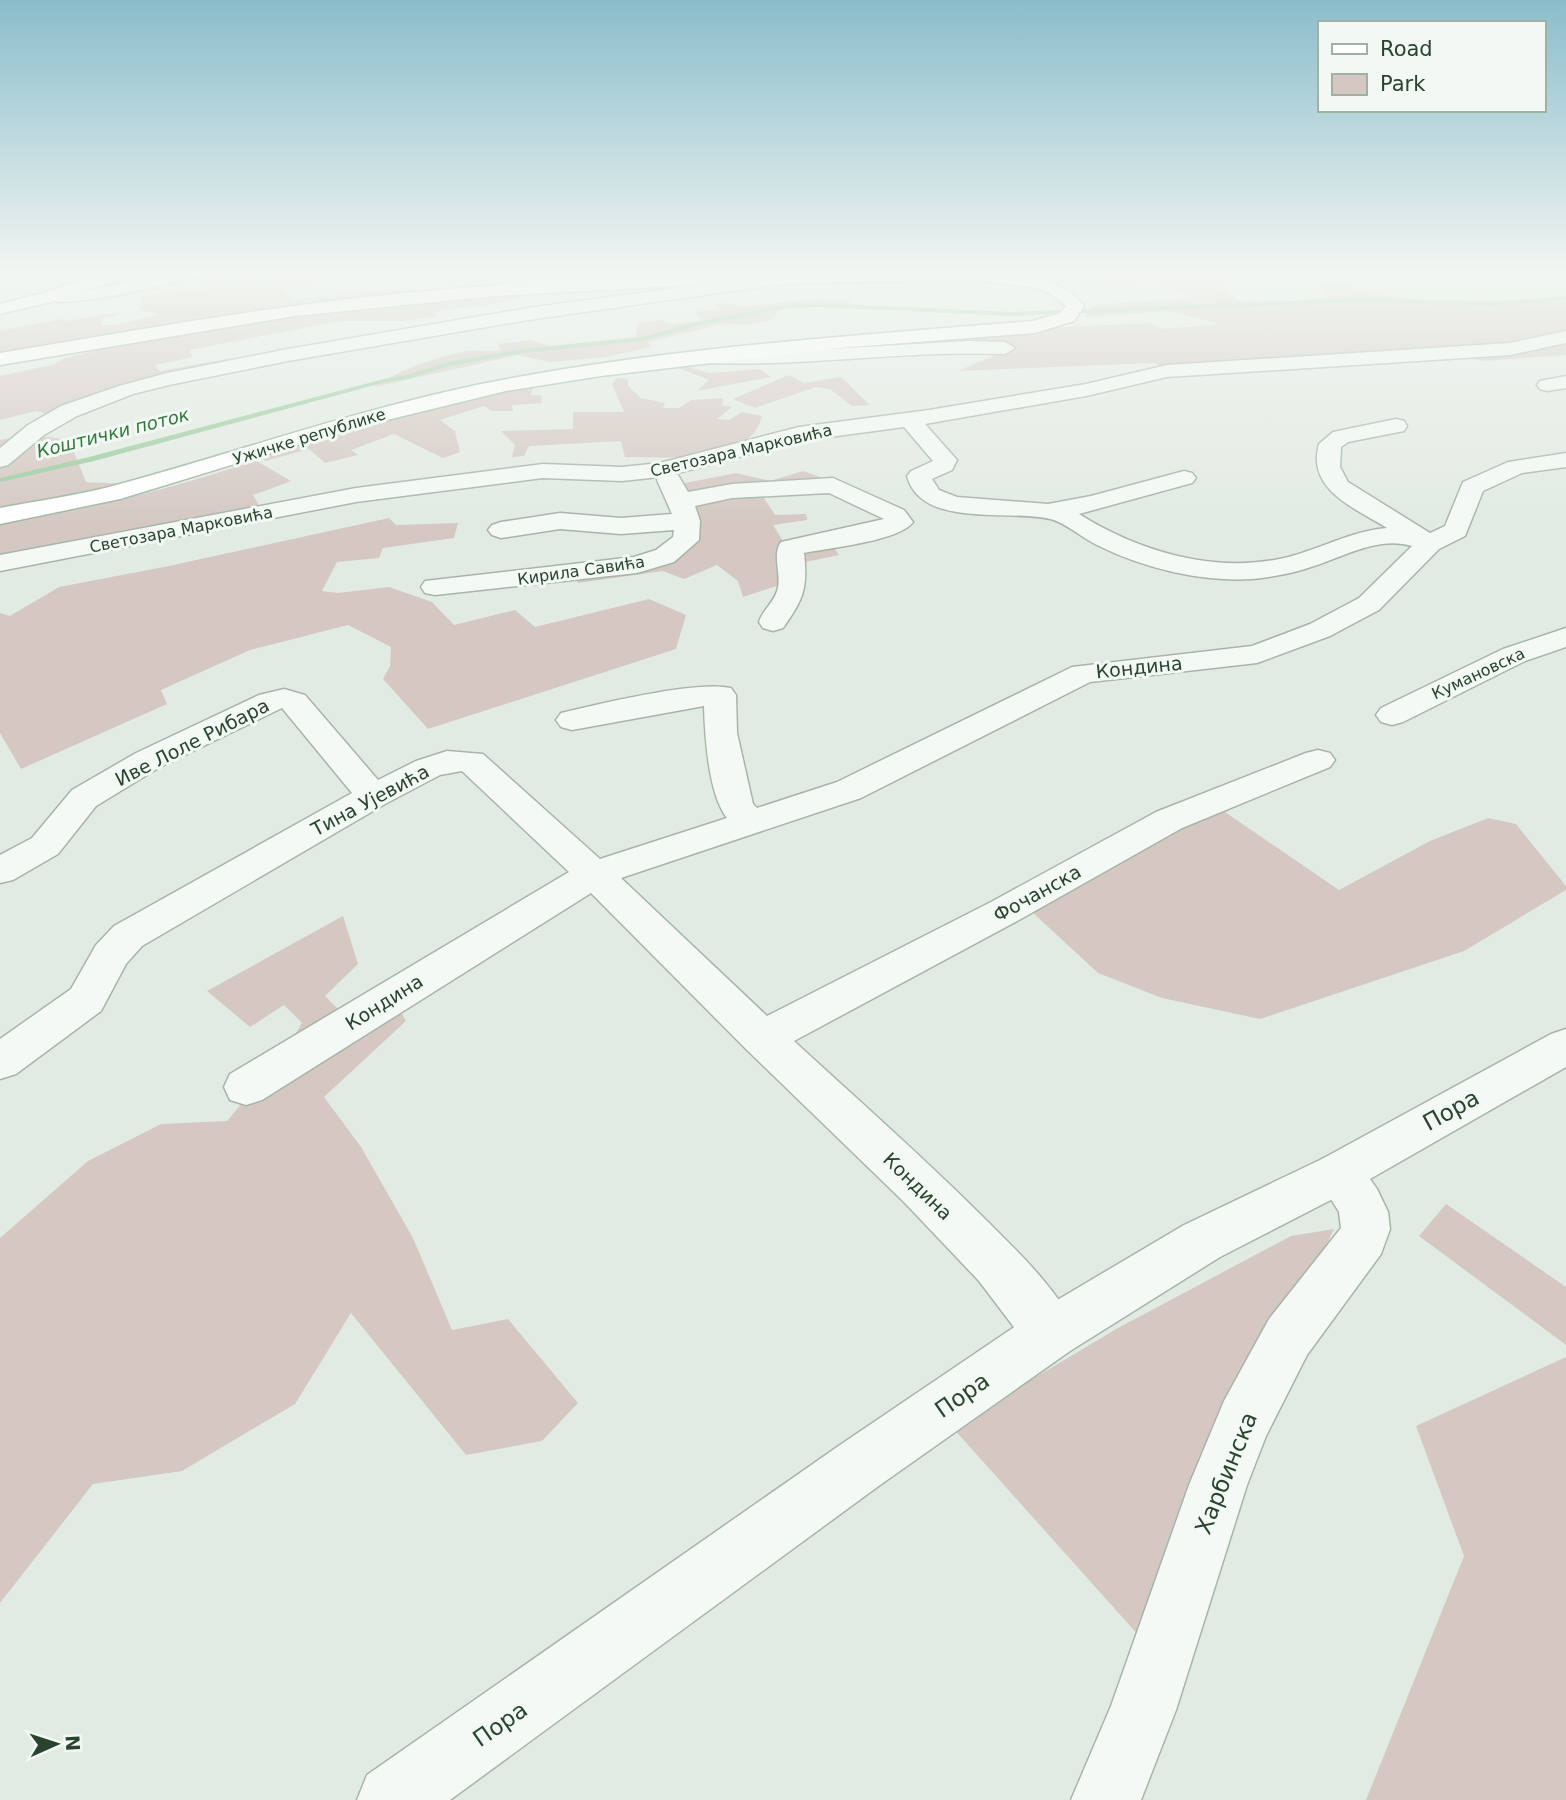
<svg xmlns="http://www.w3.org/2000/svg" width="1566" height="1800" font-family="'DejaVu Sans',sans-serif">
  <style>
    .green { fill: #d5c8c3 }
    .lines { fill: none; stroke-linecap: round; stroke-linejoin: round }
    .stream { fill: #9dcba0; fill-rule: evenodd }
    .minor-casing { stroke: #a7b5a9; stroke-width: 3 }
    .tertiary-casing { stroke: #a7b5a9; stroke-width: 3 }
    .primary-casing { stroke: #a1b7a4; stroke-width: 3 }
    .minor { fill: #f5f9f6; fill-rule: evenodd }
    .tertiary { fill: #f5f9f6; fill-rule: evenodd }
    .primary { fill: #fff; fill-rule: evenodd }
    .labels { text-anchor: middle; stroke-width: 6; stroke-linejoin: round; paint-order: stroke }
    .far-street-label { font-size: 16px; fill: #2a432e; stroke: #f2f8f3 }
    .far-water-label { font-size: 18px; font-style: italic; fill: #33783a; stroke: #f2f8f3 }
    .street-label { font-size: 19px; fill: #2a432e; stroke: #f2f8f3 }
    .near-street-label { font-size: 23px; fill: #2a432e; stroke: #f2f8f3 }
  </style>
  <rect width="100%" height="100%" fill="#e2ebe3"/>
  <!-- green -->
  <path class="green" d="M209 272 231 281 247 277 272 278 299 272H334L330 273 334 275 283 290 293 299 401 289 397 295 287 307 0 355V331L61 319 67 321 119 312V315L103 318 101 325H115L160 314 140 310 142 296 206 289 189 275Z
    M637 272H854L856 273 542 284Z
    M1170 272 1236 279 1218 285 1238 300 1282 302 1328 297 1320 284 1348 283 1354 290 1419 300H1566V355L1484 361 1423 349 1167 368 1153 363 958 371 998 354 995 349 803 353C918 333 1034 329 1149 323L1164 329 1220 324 1169 311 1084 317 1094 305 1192 298 1155 281 1089 286 1080 280Z
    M507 294 521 297 500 303 437 311 436 317 403 321H340L189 350 193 357 155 365 160 371 231 358 235 361 58 416 35 411 0 420V376L52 365 65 358 135 341 337 309Z
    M806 300H854L847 304 785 305 771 320 747 325 723 324 648 342 651 347 605 357 550 362 518 355 374 387C396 371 435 358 462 352 474 349 488 353 501 350L498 344 530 340 550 346 636 337 638 323 661 320 672 324 701 321 696 312 718 309 715 304 729 303 739 307Z
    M688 367 709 373 760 369 771 377 697 391 709 380 678 368Z
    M789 375 804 383 841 377 870 405 852 406 830 389 816 387 755 408 733 399Z
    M617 378 628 379V386L641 398 665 403 663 408H679L691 400 723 398 722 405 732 407 717 419 729 420 742 412 762 416C750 466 665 457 625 457L621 441 529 446 524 456 512 457 515 445 501 431 573 429V412H624L612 384Z
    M533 387 531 395H541L542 403 512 405 513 411H492L484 406 440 420 455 431 460 452 443 458 394 434 351 450 358 455 325 463 309 449 265 461 259 456 349 427 510 389Z
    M29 434 69 440 86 482 128 484 0 511V440Z
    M255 460 291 481 253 495 261 509 0 558V523C87 508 173 490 255 460Z
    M803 471 837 483 762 495 775 515 806 514 807 520 773 525 783 541 826 536 839 555 805 562 807 576 743 597 738 581 717 565 684 579 663 571 578 583 572 567 655 555 695 531 680 484 736 473 770 481Z
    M389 518 396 525 458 523 454 538 383 548 379 558 337 562 322 591 338 593 389 587 432 602 454 625 515 610 535 627 649 599 686 615 676 649 428 729 383 679 390 666 391 647 348 625 250 650 161 690 167 704 21 769 0 733V613L10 616 59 587 164 567Z
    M1219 808 1339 890 1430 841 1488 818 1516 824 1566 886V890L1464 951 1260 1019 1162 998 1098 973 1032 912Z
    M343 916 358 964 325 996 342 1013 398 1007 406 1021 324 1097 361 1147 413 1238 452 1330 508 1319 578 1403 542 1441 466 1455 351 1313 295 1404 182 1471 93 1484 0 1603V1238L88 1161 161 1124 227 1121 283 1055 302 1023 284 1005 250 1027 207 991Z
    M1446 1204 1566 1287V1345L1419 1236Z
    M1334 1229 1140 1637 952 1427 1118 1328 1291 1236Z
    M1566 1357V1800H1366L1464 1556 1416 1426Z"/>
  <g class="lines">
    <!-- stream -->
    <path class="stream" d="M1566 296V300L1493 306 1364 302 1012 316 816 307 784 309 697 326 643 341 523 353 449 366 410 378 386 382 94 461 0 482V478L89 457 384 379 407 375 448 362 523 349 643 337 696 322 784 305 816 303 1012 312 1364 298 1493 302Z"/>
    <defs>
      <path id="minor" d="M572 272H619L611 277 525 288 496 296 487 291 490 287 523 278Z
        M1005 272H1045L1037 277 999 281 996 277Z
        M789 273 795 274 798 278 795 282 528 320 288 361 169 385 133 394 77 416 44 435 8 465 0 467V448L28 425 61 406 119 386 167 373 288 349 528 308Z
        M1566 331V343L1510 355 1167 377 1086 396 925 424 957 460 952 470 932 479 939 490 957 497 1048 504 1091 496 1184 471 1192 473 1196 478 1192 483 1079 514C1138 551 1214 574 1284 558 1319 550 1350 531 1387 528 1355 508 1306 490 1319 444L1333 432 1396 419 1404 421 1407 426 1404 431 1348 442 1341 447 1340 467 1348 482 1430 533 1445 526 1463 482 1508 462 1566 453V467L1522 473 1483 491 1465 536 1439 549 1379 610 1330 636 1257 663 1090 682 861 798 621 878 767 1016 991 902 1156 812 1306 753 1318 750 1330 753 1335 760 1330 767 1182 828 1019 920 794 1041C857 1099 922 1156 983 1217 1017 1251 1058 1289 1078 1333L1070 1351 1051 1358 1032 1351 979 1281 904 1202 747 1050 591 893 262 1100 246 1105 230 1100 224 1087 230 1074 569 872 462 771 440 775 385 804 142 946 126 964 101 1011 16 1074 0 1079V1039L71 989 96 945 114 926 352 793 282 708 160 767 96 806 58 854 13 880 0 883V855L32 838 72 790 136 753 259 695 284 689 305 695 378 780 416 761 447 751 483 754 600 859 727 818C708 794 705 736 704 706L572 730 561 727 556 720 561 713C598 704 697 680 731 688L736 695 737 733 753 804 757 808 837 782 1072 667 1252 646 1310 624 1359 598 1412 546C1378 536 1346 556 1314 566 1294 573 1273 577 1252 579 1200 582 1143 568 1097 545 1084 539 1063 521 1050 519 1010 509 921 529 907 476L911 471 933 461 904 427 800 441 674 474 678 475 688 492 732 484 833 478 904 510 913 522C900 541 828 548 804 553 808 589 803 600 783 628L773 631 763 628 759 622C763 609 776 601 778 587 781 573 772 554 781 542L884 519 829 493 732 498 695 506 700 521 699 540 674 562 637 573 435 595 425 593 421 587 425 581 634 557 656 550 673 537 674 530 621 534 560 529 501 538 492 535 488 530 492 525 501 522 560 513 621 518 672 514 657 480 659 477 622 481 543 478 356 502 0 571V555L356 488 543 464 622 467 660 463 799 427 929 410 1086 384 1167 365 1510 343Z
        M967 341 1005 342 1015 348 1005 354C904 350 805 367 704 363L697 361 694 357 697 353 704 351 779 352Z
        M1566 376V388L1547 391 1540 389 1537 385 1540 381Z
        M1566 628V647L1525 661 1403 722 1392 725 1381 722 1376 715 1381 708 1503 649Z
        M1339 1153 1356 1159 1377 1189 1388 1212 1390 1229 1381 1254 1307 1355 1266 1436 1247 1485 1176 1710 1141 1800H1071L1111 1706 1189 1485 1224 1401 1269 1319 1341 1228 1339 1212 1315 1173 1322 1159Z"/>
      <path id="tertiary" d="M173 272H203L201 276C176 282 55 314 40 297L49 292 92 290Z
        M1566 1029V1067L1356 1187 1220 1257 1070 1351 880 1485 450 1800H357L367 1775 840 1445 1032 1315 1184 1225 1322 1159 1551 1034Z"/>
      <path id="primary" d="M107 272H131L129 276 55 301 0 314V304L43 293Z
        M866 272C922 272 1049 257 1084 306L1074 321 1035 333 839 348 601 376 506 391 346 430 120 499 0 524V508C36 501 74 496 109 487 242 451 372 404 507 379 678 347 860 335 1033 321L1060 313 1066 306 1050 293 1037 288 975 280 694 285 496 296 295 316 0 365V353C98 337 196 319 294 306 483 280 676 275 866 272Z"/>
    </defs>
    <!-- minor casing -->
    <use href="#minor" class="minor-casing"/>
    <!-- tertiary casing -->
    <use href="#tertiary" class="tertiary-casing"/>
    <!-- primary casing -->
    <use href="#primary" class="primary-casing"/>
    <!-- minor -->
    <use href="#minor" class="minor"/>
    <!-- tertiary -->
    <use href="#tertiary" class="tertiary"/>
    <!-- primary -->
    <use href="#primary" class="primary"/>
  </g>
  <!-- sky -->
  <linearGradient id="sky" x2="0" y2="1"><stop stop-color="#8abdcb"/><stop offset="0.52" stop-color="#f2f6f2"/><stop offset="1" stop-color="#f2f6f2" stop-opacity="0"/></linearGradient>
  <rect width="1566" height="524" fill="url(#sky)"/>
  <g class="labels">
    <!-- far-street labels -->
    <g class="far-street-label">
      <text transform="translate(309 436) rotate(-17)" y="6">Ужичке републике</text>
      <text transform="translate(741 450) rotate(-13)" y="6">Светозара Марковића</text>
      <text transform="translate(181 529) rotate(-11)" y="6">Светозара Марковића</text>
      <text transform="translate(581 570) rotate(-8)" y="6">Кирила Савића</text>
      <text transform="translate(1478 673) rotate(-25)" y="6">Кумановска</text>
    </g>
    <!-- far-water labels -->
    <g class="far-water-label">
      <text transform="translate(113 433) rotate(-14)" y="6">Коштички поток</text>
    </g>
    <!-- street labels -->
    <g class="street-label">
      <text transform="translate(1139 667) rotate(-6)" y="7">Кондина</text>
      <text transform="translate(192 742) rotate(-27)" y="7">Иве Лоле Рибара</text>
      <text transform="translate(370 800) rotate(-28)" y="7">Тина Ујевића</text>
      <text transform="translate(1037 893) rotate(-29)" y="7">Фочанска</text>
      <text transform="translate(384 1002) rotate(-32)" y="7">Кондина</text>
      <text transform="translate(918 1186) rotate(44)" y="7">Кондина</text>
    </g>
    <!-- near-street labels -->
    <g class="near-street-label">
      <text transform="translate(1451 1110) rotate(-29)" y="8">Пора</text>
      <text transform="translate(962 1395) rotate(-35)" y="8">Пора</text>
      <text transform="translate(1226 1473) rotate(-68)" y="8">Харбинска</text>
      <text transform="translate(500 1724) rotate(-35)" y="8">Пора</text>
    </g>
  </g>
  <!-- legend -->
  <rect x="1318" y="21" width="228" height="91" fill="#f2f8f3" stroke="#a2b0a4" stroke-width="2"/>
  <rect x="1332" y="44" width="35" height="10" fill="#ffffff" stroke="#a2b0a4" stroke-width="2"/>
  <text x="1380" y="56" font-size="21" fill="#2a432e">Road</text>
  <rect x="1332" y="74" width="35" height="21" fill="#d5c8c3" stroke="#a2b0a4" stroke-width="2"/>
  <text x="1380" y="91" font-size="21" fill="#2a432e">Park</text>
  <!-- north arrow -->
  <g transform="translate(56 1744) rotate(87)" stroke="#f2f8f3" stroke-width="5" paint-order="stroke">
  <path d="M0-5L12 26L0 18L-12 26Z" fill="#2a432e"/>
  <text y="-10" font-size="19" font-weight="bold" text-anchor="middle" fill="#2a432e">N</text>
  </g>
</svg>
